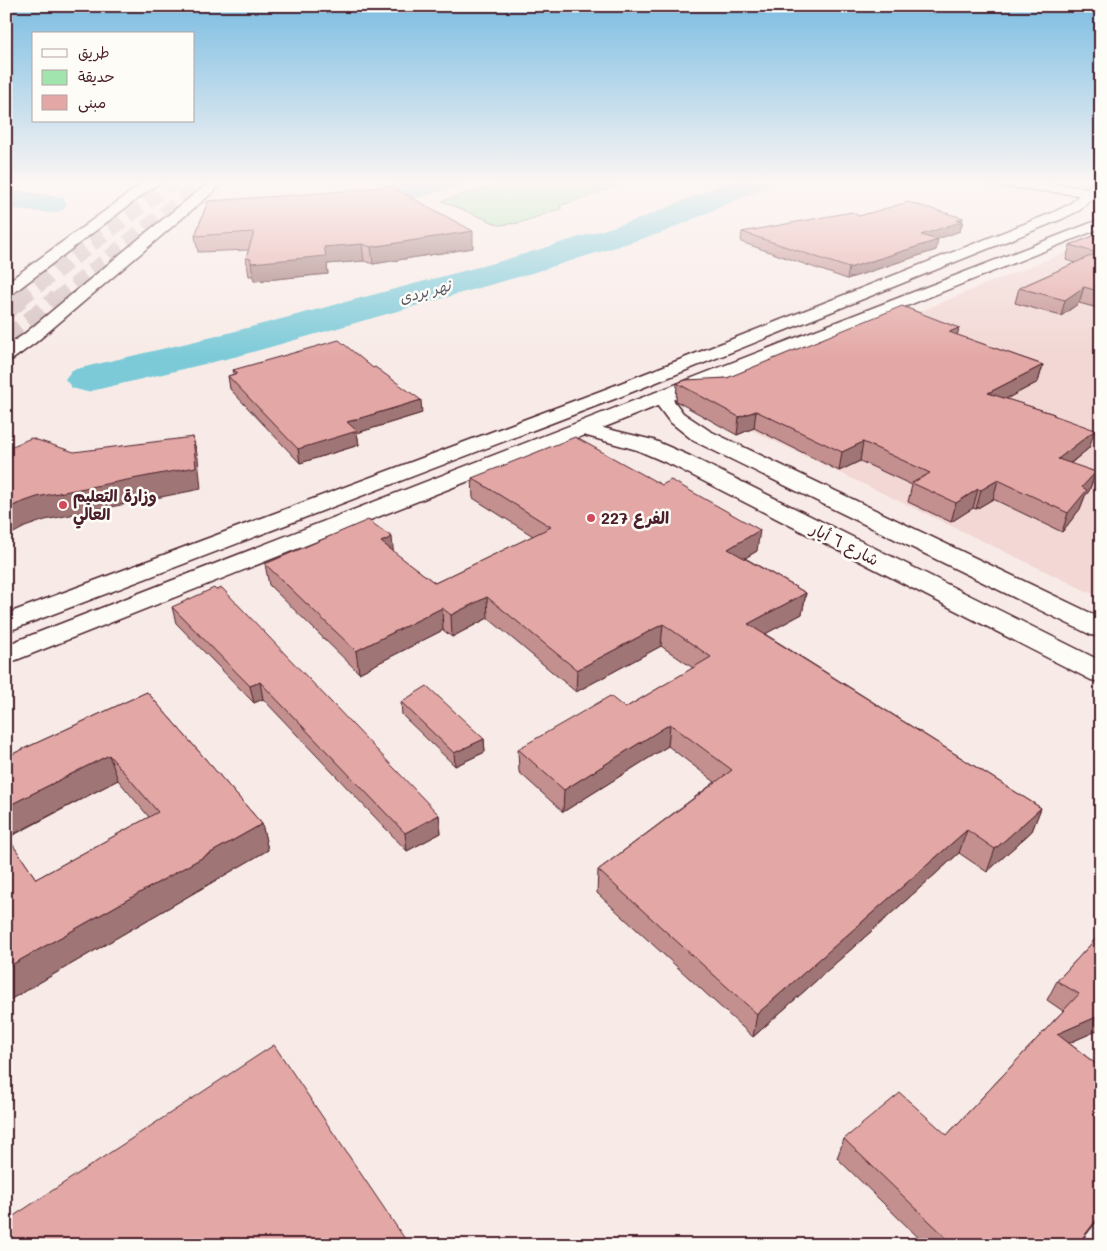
<svg xmlns="http://www.w3.org/2000/svg" width="1107" height="1251" font-family="Mali,'Playpen Sans Arabic',sans-serif">
  <style>
    .built { fill: #f2d7d4 }
    .green { fill: #a2e4ae; stroke: #76826c }
    .water { fill: #7bcad8; stroke: #678693 }
    .lines { fill: none; stroke-linecap: round; stroke-linejoin: round }
    .river { fill: #7bcad8; fill-rule: evenodd }
    .trunk-tunnel-far1 { stroke: #d5c2c1; stroke-width: 15; stroke-dasharray: 15 8; stroke-linecap: butt }
    .trunk-tunnel { stroke: #d5c2c1; stroke-width: 19; stroke-dasharray: 19 9; stroke-linecap: butt }
    .secondary-casing { stroke: #4a1f2b; stroke-width: 3 }
    .primary-casing { stroke: #4a1f2b; stroke-width: 3 }
    .trunk-casing { stroke: #4a1f2b; stroke-width: 3 }
    .secondary { fill: #fdfcf7; fill-rule: evenodd }
    .primary { fill: #fdfcf7; fill-rule: evenodd }
    .trunk { fill: #fdfcf7; fill-rule: evenodd }
    .wall { fill: #c3908f; stroke: #4a1f2b; fill-rule: evenodd }
    .shaded-wall { fill: #9f7674; stroke: #4a1f2b }
    .building { fill: #e3a8a6; stroke: #4a1f2b }
    .poi-dot { fill: #d1495b; stroke: #fdfcf7; stroke-width: 2 }
    .labels { text-anchor: middle; stroke-width: 5; stroke-linejoin: round; paint-order: stroke }
    .far-water-label { font-size: 15px; font-style: italic; fill: #5b5b68; stroke: #fdfcf7 }
    .poi-label { font-size: 16px; font-weight: bold; fill: #4a1f2b; stroke: #fdfcf7; text-anchor: start }
    .street-label { font-size: 16px; fill: #4a1f2b; stroke: #fdfcf7 }
  </style>
  <rect width="100%" height="100%" fill="#f8ebe7"/>
  <filter id="ink" filterUnits="userSpaceOnUse"><feTurbulence type="fractalNoise" baseFrequency=".02" numOctaves="2"/><feDisplacementMap in="SourceGraphic" scale="10" xChannelSelector="R" yChannelSelector="G"/><feConvolveMatrix kernelMatrix="1 2 1 2 8 2 1 2 1" color-interpolation-filters="sRGB"/></filter>
  <g filter="url(#ink)">
    <!-- built -->
    <path class="built" d="M1101 238V598L751 430 721 413 720 395 981 286Z"/>
    <!-- green -->
    <path class="green" d="M508 181H615L614 184 618 186 559 206 562 208 519 223 499 225 442 201Z"/>
    <!-- water -->
    <path class="water" d="M446 181H473C442 190 401 202 370 198Z
      M6 189 8 190 56 197 29 208 6 203Z"/>
    <g class="lines">
      <!-- river -->
      <path class="river" d="M407 181H464L460 187C427 195 358 215 326 207L322 201 326 195 370 189Z
        M730 181H770L766 187 664 232 525 275 238 356 87 392 72 388 65 379 72 370 217 336 501 261 642 218Z
        M6 190 63 198 67 204 63 210 52 213 6 208Z"/>
      <!-- trunk-tunnel-far1 -->
      <path class="trunk-tunnel-far1" d="M19 300 174 181
        M56 300 204 181"/>
      <!-- trunk-tunnel -->
      <path class="trunk-tunnel" d="M6 310 21 299
        M6 340 57 299"/>
      <defs>
        <path id="secondary" d="M661 391 668 393 683 413 710 431 1101 618V637L1091 635 694 441 669 421 651 397 654 393Z
          M583 423 653 440 690 456 1101 661V682L1091 680 674 466 637 450 576 433 572 429 576 425Z"/>
        <path id="primary" d="M984 181H1027L1087 188 1094 181H1101V198L1093 197 1080 210 1062 219 617 398 6 632V614L603 390 1052 213 1070 204 1079 195 990 185Z
          M1101 219V228L590 433 6 664V645Z"/>
        <path id="trunk" d="M146 181H161L12 294 6 296V283Z
          M211 181H226L35 343 13 359 6 361V346L23 335 147 232Z"/>
      </defs>
      <!-- secondary casing -->
      <use href="#secondary" class="secondary-casing"/>
      <!-- primary casing -->
      <use href="#primary" class="primary-casing"/>
      <!-- trunk casing -->
      <use href="#trunk" class="trunk-casing"/>
      <!-- secondary -->
      <use href="#secondary" class="secondary"/>
      <!-- primary -->
      <use href="#primary" class="primary"/>
      <!-- trunk -->
      <use href="#trunk" class="trunk"/>
    </g>
    <!-- wall -->
    <path class="wall" d="M208 201 473 248 373 264 364 261 327 264 328 274 254 281 253 276H249L246 258 249 250 198 252 195 236Z
      M859 216 963 218 962 221H963L960 231 937 239 936 250 847 279 741 242 742 232Z
      M1101 233V309L1079 303 1061 316 1015 303 1019 288 1075 263 1066 260 1070 245Z
      M959 328 957 335 1043 365 1038 382 1006 399 1054 414V415L1089 448 1070 464 1096 472 1089 491 1085 496 1080 509 1062 532 993 499 976 509 973 508 951 522 908 502 912 485 860 461 839 471 754 428 737 435 676 401 677 383 727 378Z
      M233 370 422 413 357 433 359 445 300 463 230 389 228 376 234 374Z
      M472 478 757 551 745 558 806 593 802 614 765 634 1041 808 1032 831 987 872 959 853 753 1037 597 893 598 870 715 782 668 746 563 812 519 772 518 749 625 708 693 668 661 646 576 692 488 618 452 637 443 630 359 673 269 585 265 564 393 552 435 583 533 536 473 498Z
      M172 607 439 815 441 833 407 851 263 699 254 703 176 623Z
      M147 692 262 824 268 850 6 1002V757ZM118 780 149 817 36 879 8 838Z
      M401 702 484 739 485 752 455 766 402 715Z
      M1101 933V1029L1069 1043 1101 1068V1216L1078 1245H926L837 1158 844 1139 947 1135 1063 1011 1047 1000 1057 981Z"/>
    <!-- shaded-wall -->
    <path class="shaded-wall" d="M963 218 960 231 919 246 921 235Z
      M473 231V248L373 264 371 247Z
      M938 240 936 250 847 279 849 268Z
      M362 244 364 261 327 264 328 274 254 281 251 263 324 247Z
      M1084 287 1079 303 1061 316 1065 300Z
      M959 328 955 344 949 332Z
      M1043 365 1038 382 983 411 988 393Z
      M421 400 422 413 357 433 359 445 300 463 298 449 347 422Z
      M756 411 754 428 737 435 739 417Z
      M1095 430 1089 448 1052 478 1058 459Z
      M193 437 198 458 201 489 45 520 25 527 6 537V510L17 504Z
      M863 442 860 461 839 471 842 452Z
      M1096 472 1089 491 1085 496 1080 509 1062 532 1068 513 1082 487Z
      M998 480 993 499 976 509 981 490Z
      M978 489 973 508 951 522 956 503Z
      M760 530 757 551 726 569 728 549Z
      M392 537 394 558 381 542Z
      M806 593 802 614 745 645 748 624Z
      M487 597 488 618 452 637 451 615Z
      M442 608 443 630 359 673 356 651Z
      M663 624 661 646 576 692 577 670Z
      M260 682 263 699 254 703 250 686Z
      M670 724 668 746 563 812 564 790Z
      M484 739 485 752 455 766 454 753Z
      M109 755 118 780 6 838V807Z
      M1041 808 1032 831 987 872 995 849Z
      M439 815 441 833 407 851 405 833Z
      M262 824 268 850 6 1002V968Z
      M967 830 959 853 753 1037 757 1014Z
      M1101 1015V1029L1046 1053 1057 1034Z
      M1101 1214V1216L1078 1245H1077Z"/>
    <!-- building -->
    <path class="building" d="M390 186 473 231 371 247 362 244 324 247 326 256 251 263V259L246 258 254 232 195 236 208 201 323 193Z
      M908 202 963 218 957 220 963 221 921 235 938 240 849 268 742 232 852 212 859 216Z
      M1101 233V292L1084 287 1065 300 1019 288 1097 253 1070 245Z
      M902 306 959 328 949 332 1043 365 988 393 1054 414 1053 415 1095 430 1058 459 1096 472 1082 487 1087 490 1068 513 998 480 981 490 978 489 956 503 912 483 930 473 863 442 842 452 756 411 739 417 677 383 686 380 727 378Z
      M339 340 373 368 375 367 421 400 347 422 357 431 298 449 228 376 238 373 233 370Z
      M193 437 196 467 37 497 17 504 6 510V449L31 438 74 452Z
      M575 437 662 485 671 480 760 530 728 549 806 593 748 624 1041 808 995 849 967 830 757 1014 598 870 732 770 670 724 564 790 518 749 610 696 625 708 711 657 663 624 577 670 487 597 451 615 442 608 356 651 265 564 368 520 392 537 381 542 435 583 551 527 472 478Z
      M214 588 216 590 222 588 439 815 405 833 260 682 250 686 172 607Z
      M427 686 484 739 454 753 401 702Z
      M147 692 262 824 6 968V835L36 879 158 812 109 755 6 807V757Z
      M1101 933V1015L1057 1034 1101 1068V1214L1077 1245H954L844 1139 900 1093 947 1135 1079 994 1057 981Z
      M274 1045 409 1245H6V1221Z"/>
  </g>
  <!-- sky -->
  <linearGradient id="sky" x2="0" y2="1"><stop stop-color="#7cbde2"/><stop offset="0.51" stop-color="#fcf6f4"/><stop offset="1" stop-color="#fcf6f4" stop-opacity="0"/></linearGradient>
  <rect width="1107" height="357" fill="url(#sky)"/>
  <!-- markers -->
  <g class="poi-dot">
    <circle cx="63" cy="505" r="5"/>
    <circle cx="591" cy="518" r="5"/>
  </g>
  <g class="labels">
    <!-- far-water labels -->
    <g class="far-water-label">
      <text transform="translate(425 292) rotate(-15)" y="5">نهر بردى</text>
    </g>
    <!-- poi labels -->
    <g class="poi-label">
      <text x="73" y="502">وزارة التعليم<tspan x="73" dy="18">العالي</tspan></text>
      <text x="601" y="524">الفرع 227</text>
    </g>
    <!-- street labels -->
    <g class="street-label">
      <text transform="translate(845 544) rotate(27)" y="6">شارع ٦ أيار</text>
    </g>
  </g>
  <!-- margin -->
  <rect width="1107" height="1251" fill="none" stroke="#fdfcf7" stroke-width="25"/>
  <rect x="12" y="12" width="1082" height="1226" fill="none" stroke="#4a1f2b" stroke-width="2" filter="url(#ink)"/>
  <!-- legend -->
  <rect x="32" y="32" width="162" height="90" fill="#fdfcf7" stroke="#b5a4a5"/>
  <rect x="42" y="49" width="25" height="8" fill="#fdfcf7" stroke="#b5a4a5"/>
  <text x="78" y="58" font-size="15" fill="#4a1f2b">طريق</text>
  <rect x="42" y="70" width="25" height="15" fill="#a2e4ae" stroke="#b5a4a5"/>
  <text x="78" y="82" font-size="15" fill="#4a1f2b">حديقة</text>
  <rect x="42" y="95" width="25" height="15" fill="#e3a8a6" stroke="#b5a4a5"/>
  <text x="78" y="108" font-size="15" fill="#4a1f2b">مبنى</text>
</svg>
